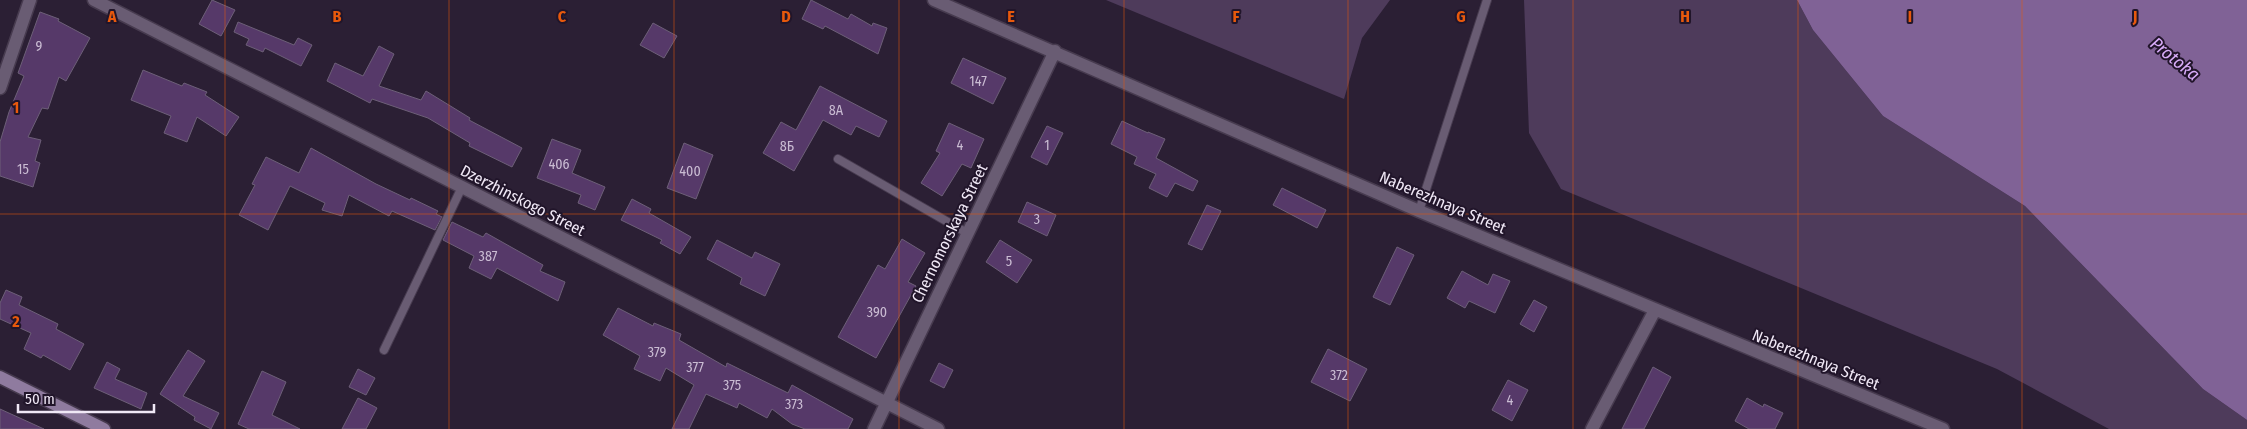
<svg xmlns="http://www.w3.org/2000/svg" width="2247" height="429" font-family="'Fira Sans Condensed',sans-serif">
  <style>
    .green { fill: #4e3b5b }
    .water { fill: #806296 }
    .building { fill: #563969; stroke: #6d5f78 }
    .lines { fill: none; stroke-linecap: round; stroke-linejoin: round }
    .lane-casing { stroke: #473b4f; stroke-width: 10 }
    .street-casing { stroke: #473b4f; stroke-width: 15 }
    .secondary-casing { stroke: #473b4f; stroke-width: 15 }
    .lane { stroke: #695c73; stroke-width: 8 }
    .street { stroke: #695c73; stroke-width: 12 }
    .secondary { stroke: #8f7b9f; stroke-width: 12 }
    .grid { fill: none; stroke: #e8590c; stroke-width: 1; stroke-opacity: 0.55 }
    .labels { text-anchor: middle; stroke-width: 4; stroke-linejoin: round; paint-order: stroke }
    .number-label { font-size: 14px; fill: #cabcd3 }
    .street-label { font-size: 16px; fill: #f0e8f6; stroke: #21152a }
    .water-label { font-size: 18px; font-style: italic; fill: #d8acf9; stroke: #21152a }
    .grid-label { font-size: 16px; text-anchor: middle; font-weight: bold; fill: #e8590c; stroke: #21152a; stroke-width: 4; stroke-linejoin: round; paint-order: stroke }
  </style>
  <rect width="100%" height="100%" fill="#2b1f34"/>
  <!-- green -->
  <path class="green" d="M1106 0H1390L1362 38 1344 99Z
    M1524 0H1797L1813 30 1883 116 2025 206 2203 389 2247 420V429H2109L1997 369 1561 189 1529 133Z"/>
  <!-- water -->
  <path class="water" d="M1797 0H2247V420L2203 389 2025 206 1883 116 1813 30Z"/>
  <!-- building -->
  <path class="building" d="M212 0 235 10 221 36 199 24Z
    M811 0 848 19 851 14 872 26 873 23 887 28 878 54 825 26 823 29 802 19Z
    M40 12 59 19 58 21 90 38 66 81 59 77 48 109 42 108 28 137 41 140 35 161 40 163 33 187 0 176V142L9 112 24 76 18 73Z
    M238 22 294 45 298 38 312 45 301 66 265 48 263 52 246 45 249 39 234 32Z
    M653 23 677 36 664 58 640 45Z
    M379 46 394 54 379 86 421 100 426 91 470 118 469 120 522 148 512 167 469 146 470 143 428 118 372 99 370 103 327 81 335 63 363 76Z
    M963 58 1006 78 993 104 951 83Z
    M143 70 182 86 184 83 207 92 205 95 239 117 226 136 197 117 187 142 164 133 171 116 131 100Z
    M820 86 887 121 879 137 856 126 851 135 823 120 794 171 763 153 781 122 796 130Z
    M1122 121 1148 133V132L1165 139 1156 158 1198 181 1193 191 1175 183 1167 197 1149 188 1156 174 1134 164 1137 157 1111 144Z
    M949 123 984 139 971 168 962 164 942 196 921 183 940 153 936 151Z
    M1047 126 1063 133 1047 165 1031 157Z
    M552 139 581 150 572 173 605 187 595 210 578 203 581 195 537 178Z
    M684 143 713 155 696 199 667 188Z
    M311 148 376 184 410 200 411 198 438 211 436 214 442 217 435 230 392 211 389 216 349 195 342 216 322 210 325 203 290 186 268 230 239 215 255 185 252 184 266 157 299 173Z
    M1282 188 1326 210 1317 228 1273 205Z
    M632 199 651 209 649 213 691 237 680 254 660 243 662 240 621 220Z
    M1027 202 1056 215 1047 236 1018 222Z
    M1207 205 1221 211 1202 250 1188 244Z
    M452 222 483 237 486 233 543 265 540 271 565 282 558 301 497 268 491 279 469 268 474 256 443 240Z
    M902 239 925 253 908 282 916 286 876 358 838 337 878 265 885 269Z
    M717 240 752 258 755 252 780 264 765 296 740 284 742 278 707 259Z
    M1000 240 1032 260 1017 283 986 262Z
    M1397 247 1414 255 1390 305 1373 297Z
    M1462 271 1488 285 1493 274 1510 281 1495 313 1469 301 1465 308 1447 298Z
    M6 290 22 297 19 305 58 324 56 329 84 344 70 370 43 355 41 358 24 349 31 333 0 319V303Z
    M1534 300 1547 307 1534 332 1520 324Z
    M618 308 653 326 654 323 681 334 679 340 726 367 727 363 788 393 792 385 853 419 848 429H805L792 424 772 409 767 418 739 403 737 408 706 394 689 429H672L694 385 666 368 660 381 634 369 640 356 603 335Z
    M1328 349 1367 369 1350 401 1311 382Z
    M188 350 205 361 183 396 219 413 211 429 194 420 195 417 160 394Z
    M107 362 120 369 115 379 147 393 141 409 94 388Z
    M939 363 953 370 944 388 930 381Z
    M1653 367 1671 377 1644 429H1622Z
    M358 369 375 378 366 395 349 387Z
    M262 371 286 382 272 415 300 429H249L238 424Z
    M1508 380 1528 390 1512 421 1492 410Z
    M358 398 377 408 366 429H342Z
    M1747 398 1763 407 1764 404 1783 413 1775 429H1749L1735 421Z
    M0 409 44 429H0Z"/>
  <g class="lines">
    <defs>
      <path id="lane" d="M838 159 967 233
        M1419 211 1487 0
        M384 350 462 187"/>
      <path id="street" d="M94 0 938 429
        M934 0 1419 211 1943 429
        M0 88 30 0
        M874 429 1055 51
        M1592 429 1655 310"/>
      <path id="secondary" d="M0 377 104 429"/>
    </defs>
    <!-- lane casing -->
    <use href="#lane" class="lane-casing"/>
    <!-- street casing -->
    <use href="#street" class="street-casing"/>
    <!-- secondary casing -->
    <use href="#secondary" class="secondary-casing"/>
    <!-- lane -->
    <use href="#lane" class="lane"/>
    <!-- street -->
    <use href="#street" class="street"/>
    <!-- secondary -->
    <use href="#secondary" class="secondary"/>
  </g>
  <!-- grid -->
  <path class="grid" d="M225 0V429M449 0V429M674 0V429M899 0V429M1124 0V429M1348 0V429M1573 0V429M1798 0V429M2022 0V429M0 214H2247"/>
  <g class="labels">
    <!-- number labels -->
    <g class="number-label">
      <text x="39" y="51">9</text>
      <text x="978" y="86">147</text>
      <text x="836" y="115">8А</text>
      <text x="960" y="150">4</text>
      <text x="1047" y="150">1</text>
      <text x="787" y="151">8Б</text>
      <text x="559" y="169">406</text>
      <text x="23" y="174">15</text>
      <text x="690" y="176">400</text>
      <text x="1037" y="224">3</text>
      <text x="488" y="261">387</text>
      <text x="1009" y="266">5</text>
      <text x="877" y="317">390</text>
      <text x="657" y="357">379</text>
      <text x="695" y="372">377</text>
      <text x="1339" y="380">372</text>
      <text x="732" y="390">375</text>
      <text x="1510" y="405">4</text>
      <text x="794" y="409">373</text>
    </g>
    <!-- street labels -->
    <g class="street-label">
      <text transform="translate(523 200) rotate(27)" y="6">Dzerzhinskogo Street</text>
      <text transform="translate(1443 202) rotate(23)" y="6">Naberezhnaya Street</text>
      <text transform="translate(949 233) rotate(-64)" y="6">Chernomorskaya Street</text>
      <text transform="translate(1816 359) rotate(22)" y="6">Naberezhnaya Street</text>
    </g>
    <!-- water labels -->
    <g class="water-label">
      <text transform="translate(2175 59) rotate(39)" y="6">Protoka</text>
    </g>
  </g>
  <g class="grid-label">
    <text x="112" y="22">A</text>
    <text x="337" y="22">B</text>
    <text x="562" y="22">C</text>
    <text x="786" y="22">D</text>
    <text x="1011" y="22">E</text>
    <text x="1236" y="22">F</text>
    <text x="1461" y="22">G</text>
    <text x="1685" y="22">H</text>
    <text x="1910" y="22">I</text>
    <text x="2135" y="22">J</text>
    <text x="16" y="113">1</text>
    <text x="16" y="327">2</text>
  </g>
  <!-- scale -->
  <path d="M18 404v8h136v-8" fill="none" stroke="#f0e8f6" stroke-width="2.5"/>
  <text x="25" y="404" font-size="15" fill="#f0e8f6" stroke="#21152a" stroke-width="4" paint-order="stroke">50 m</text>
</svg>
